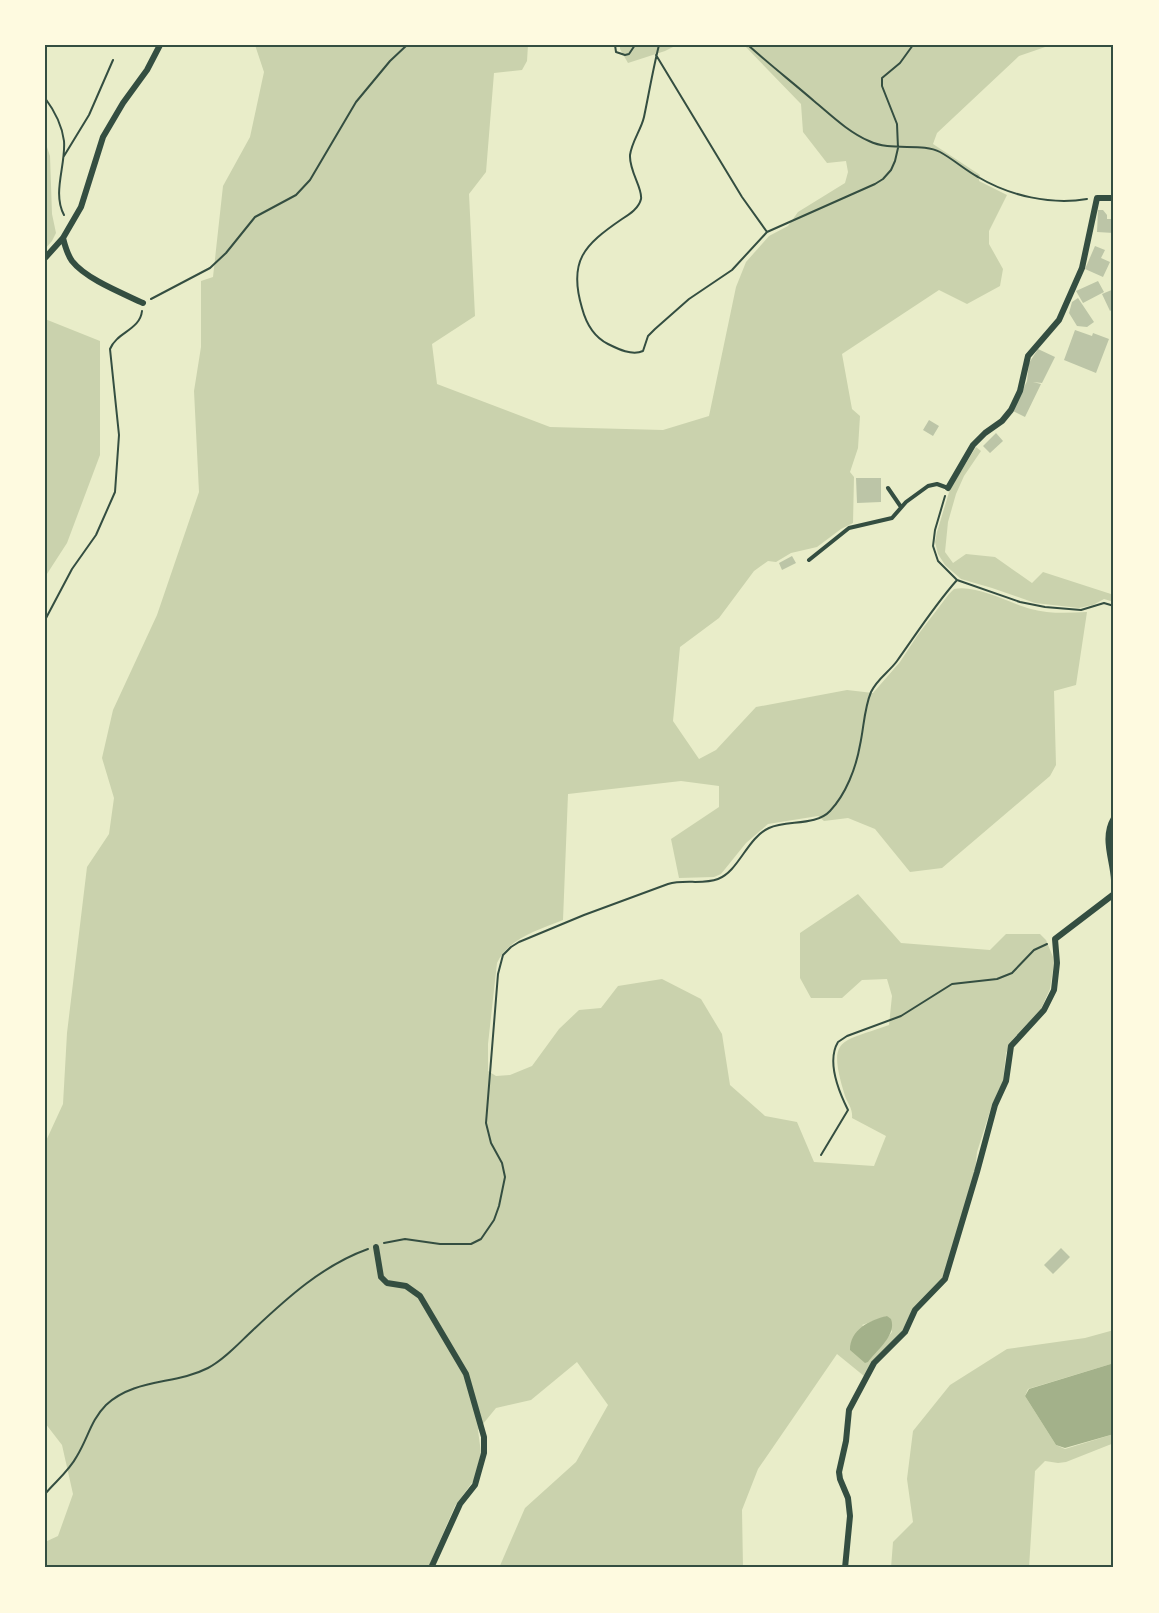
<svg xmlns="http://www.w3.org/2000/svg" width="1159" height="1613" font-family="Helvetica,sans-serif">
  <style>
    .green { fill: #cad2ad; fill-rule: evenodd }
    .water { fill: #a3b18a }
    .building { fill: #bcc5a7 }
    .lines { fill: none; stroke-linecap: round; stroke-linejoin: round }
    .path { stroke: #344e41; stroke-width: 2 }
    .service { stroke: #344e41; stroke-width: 4 }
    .minor { stroke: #344e41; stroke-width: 6 }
    .neatline { fill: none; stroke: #344e41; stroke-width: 2 }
  </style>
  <rect width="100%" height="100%" fill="#e9edc9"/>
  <!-- green -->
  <path class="green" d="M255 45H528L527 61 522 70 494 73 486 172 469 194 475 316 432 344 437 384 550 427 663 430 709 416 736 287 746 262 769 236 788 226 798 212 845 183 848 172 846 161 827 163 803 132 801 104 744 45H1051L1019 56 937 133 933 144 980 175 979 181 1007 195 989 231V244L1003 269 1000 286 967 304 939 290 842 354 852 409 860 416 858 448 850 472 854 477 853 523 841 529 817 547 791 553 776 562 768 561 754 571 719 618 680 647 673 721 699 759 716 750 756 707 847 690 873 693 900 662 917 636 949 594 954 589C976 584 1009 603 1031 609 1048 614 1068 613 1087 612L1076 685 1054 691 1056 765 1050 776 942 868 910 872 875 829 848 818 824 821 818 816 768 824 746 843 721 874 714 877 679 878 671 839 719 807V786L681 781 568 794 563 920C539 930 508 938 497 963L488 1044V1071L496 1076 510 1075 532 1066 559 1029 579 1010 601 1008 618 986 662 979 701 999 722 1034 730 1085 765 1116 797 1122 814 1162 874 1166 886 1136 852 1118C853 1109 848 1104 845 1096 827 1037 839 1043 889 1025L892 996 887 979 862 980 842 998H811L800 978V933L858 894 901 943 990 950 1006 934H1040L1046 940 1053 957 1054 963 1050 989 1041 1009 1013 1039 1006 1053 1003 1081 992 1105 977 1152 975 1171 944 1274 941 1280 913 1309 902 1331 873 1362 864 1376 837 1354 758 1469 742 1510 743 1568H499L525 1508 576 1462 608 1405 577 1362 531 1400 496 1408 478 1430 481 1453 474 1480 455 1506 428 1568H45V1542L58 1536 73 1494 62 1445 45 1423V1143L63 1104 67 1033 87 867 109 834 114 798 102 758 113 710 157 615 199 492 194 391 201 347V281L213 277 223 186 250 137 264 72ZM887 1316 892 1332 883 1343 862 1325Z
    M620 45H677L665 51 628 63 620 49Z
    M45 141 50 156 52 214 56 233 52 241 45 249Z
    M45 319 100 341V455L67 543 45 577Z
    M976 447 981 451 964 476 956 494 948 522 945 552 953 563 966 554 995 557 1032 583 1043 572 1114 595V602L1104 599 1093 605 1079 608 1035 603 992 588 961 579 945 565 938 554 935 542 937 532 950 489Z
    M1114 1330V1363L1028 1389 1025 1396 1056 1445 1065 1449 1114 1434V1443L1066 1462 1058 1463 1045 1461 1035 1471 1029 1568H891L893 1542 913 1522 907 1479 913 1431 950 1385 1007 1349 1085 1338Z"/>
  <!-- water -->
  <path class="water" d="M887 1316 891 1319C897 1335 877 1350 868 1362L865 1363 850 1350C850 1330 869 1320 887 1316Z
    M1114 1363V1434L1065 1448 1056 1445 1025 1396 1029 1389Z"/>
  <!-- building -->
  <path class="building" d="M1098 210H1103L1107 215V219H1114V233L1097 232Z
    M1095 246 1105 250 1101 258 1110 262 1103 277 1085 269Z
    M1098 281 1104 292 1083 303 1076 291Z
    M1114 289V308L1110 311 1102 294Z
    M1078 298 1094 322 1087 327 1077 326 1069 313 1072 302Z
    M1075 330 1092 336 1093 333 1109 339 1096 373 1064 360Z
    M1038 349 1055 357 1042 383 1033 382 1041 384 1025 417 1013 411 1027 381 1029 363Z
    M929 420 939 426 933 436 923 430Z
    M996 433 1003 441 990 453 983 446Z
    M856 478H881V502L857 503Z
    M792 556 796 563 782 570 779 563Z
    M1061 1248 1070 1257 1053 1274 1044 1265Z"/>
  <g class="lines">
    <!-- path -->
    <path class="path" d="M615 45 616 52 625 55 629 54 635 45
      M659 45C653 69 649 93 644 117 641 130 632 141 630 155 629 171 643 189 641 199 639 208 630 214 622 219 584 245 568 261 582 308 586 323 594 337 608 344 618 349 632 356 643 351L648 336 655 329 689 299 732 270 767 232 875 184 883 179 891 170 895 161 898 148 897 124 882 86V78L900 63 913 45
      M748 45C769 64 792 82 814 101 831 115 848 132 869 141 891 152 922 142 940 152 953 159 965 170 978 177 1010 196 1051 205 1087 199
      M656 55 742 197 767 232
      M45 98C54 110 62 125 64 141 66 165 52 193 64 215
      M64 156 89 115 113 60
      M151 299 210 268 226 253 255 217 296 195 310 180 356 102 390 61 407 45
      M945 496 935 530 933 546 938 561 957 580 1020 602 1045 607 1081 610 1104 603 1114 606
      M45 620 72 569 96 535 115 492 119 435 110 349C117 332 140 330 142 311
      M821 1155 848 1110C839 1092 826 1062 838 1042L847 1036 901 1016 952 984 997 979 1012 973 1034 950 1047 944
      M384 1243 405 1239 440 1244H471L481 1239 494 1220 499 1206 505 1177 502 1163 491 1143 486 1123 498 974 503 955 511 947 519 942 584 915 668 884C684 879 703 885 718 879 739 871 747 838 769 828 787 820 816 826 830 811 846 794 856 768 860 745 864 727 864 709 871 692 877 679 889 672 897 661 917 633 934 606 957 580
      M45 1494C56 1481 69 1471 77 1456 88 1438 91 1420 106 1405 135 1378 175 1385 208 1368 225 1359 239 1343 253 1330 287 1298 323 1265 368 1249"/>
    <!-- service -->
    <path class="service" d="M888 488 901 507
      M809 560 849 528 892 518 906 502 928 486 937 484 948 488"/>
    <!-- minor -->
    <path class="minor" d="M63 238C65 246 67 254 72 261 86 279 122 293 143 303
      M45 258 63 238 81 207 103 137 123 103 147 70 160 45
      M948 488 973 445 985 433 1002 421 1011 410 1020 391 1028 356 1059 320 1082 268 1097 198H1114
      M1114 818C1102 838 1113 859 1114 880
      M376 1247 381 1277 387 1283 406 1286 420 1296 466 1374 484 1437V1453L475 1485 460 1504 431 1568
      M845 1568 850 1516 848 1498 840 1479 839 1472 846 1441 849 1410 874 1363 905 1332 915 1310 945 1279 977 1172 995 1105 1006 1081 1011 1046 1044 1010 1054 990 1057 963 1055 939 1114 894"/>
  </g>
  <!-- border -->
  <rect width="1159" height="1613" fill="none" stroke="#fefae0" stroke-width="93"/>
  <rect x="46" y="46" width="1066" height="1520" class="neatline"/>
</svg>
